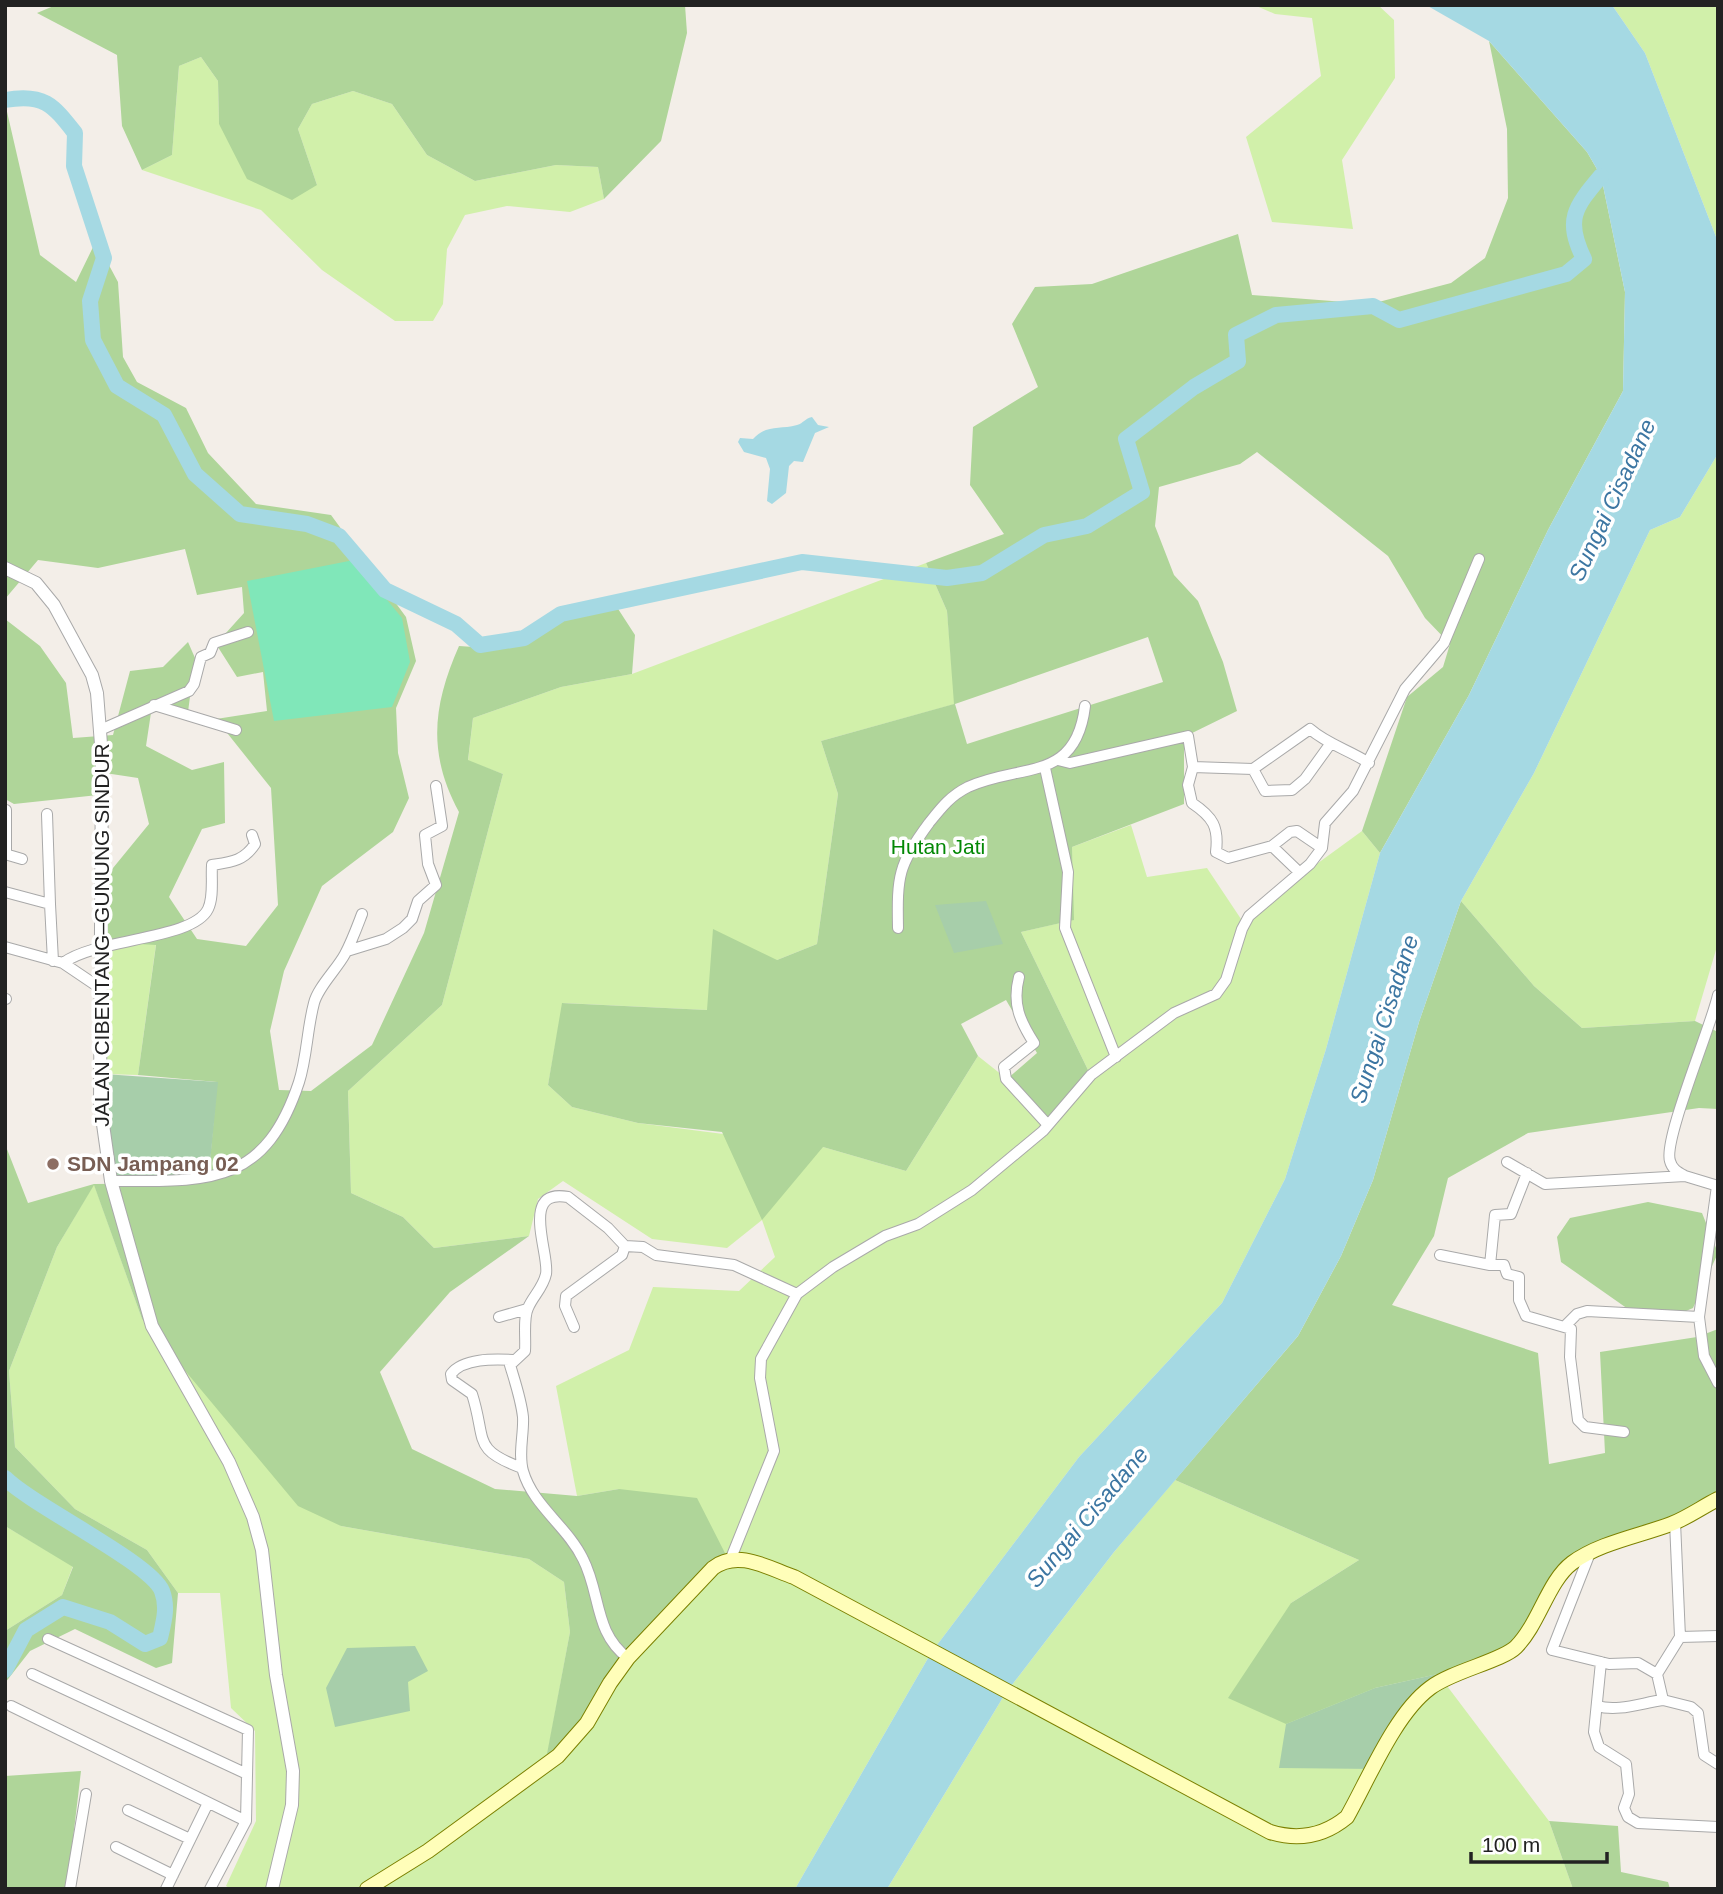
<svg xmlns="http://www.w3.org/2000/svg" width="1723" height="1894" font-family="Helvetica,sans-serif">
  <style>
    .grass { fill: #d1f0aa }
    .forest { fill: #afd599; fill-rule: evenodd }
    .cemetery { fill: #a7ceaa }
    .pitch { fill: #80e7b9 }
    .water { fill: #a5d9e3 }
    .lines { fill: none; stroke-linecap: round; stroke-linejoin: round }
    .river { stroke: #a5d9e3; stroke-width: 16 }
    .minor-casing { stroke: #a9a9a9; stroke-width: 12 }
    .tertiary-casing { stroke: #a9a9a9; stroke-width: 14 }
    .secondary-casing { stroke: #7c8100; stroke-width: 16 }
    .minor { stroke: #fff; stroke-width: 10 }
    .tertiary { stroke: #fff; stroke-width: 12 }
    .secondary { stroke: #fffeb9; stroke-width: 14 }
    .education-dot { fill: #8d6e63; stroke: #fff; stroke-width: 2.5 }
    .labels { text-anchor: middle; stroke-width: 7; stroke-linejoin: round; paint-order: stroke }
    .park-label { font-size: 21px; fill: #038805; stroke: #fff }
    .street-label { font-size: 21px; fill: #222; stroke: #fff }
    .education-label { font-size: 21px; font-weight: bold; fill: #785e54; stroke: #fff; text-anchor: start }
    .water-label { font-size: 23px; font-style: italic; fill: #3c76a2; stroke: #fff }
  </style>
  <rect width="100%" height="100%" fill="#f3eee8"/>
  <!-- grass -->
  <path class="grass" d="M1254 5H1378L1394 20 1395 78 1342 160 1353 229 1272 222 1246 137 1321 76 1312 18 1275 14Z
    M1612 5H1718V242L1645 53Z
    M201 57 218 81 219 124 317 185 298 129 312 104 353 91 392 104 427 155 475 181 556 165 598 167 604 199 570 212 507 206 465 215 447 249 443 304 433 321H395L322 270 261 210 142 170 172 155 179 66Z
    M1718 445V943L1695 1021 1582 1028 1534 986 1461 901 1534 773 1650 530 1680 517 1716 457Z
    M926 563 947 611 955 704 821 741 838 794 817 944 777 960 707 1010 563 1003 548 1085 572 1107 638 1123 823 1147 906 1171 978 1056 1007 1079 1088 1070 1021 932 1073 920 1072 847 1131 825 1147 877 1207 868 1241 919 1362 831 1380 853 1326 1049 1285 1179 1222 1303 1079 1457 931 1653 795 1889H231L226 1886 256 1821 255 1731 231 1708 220 1593H178L147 1550 75 1509 15 1447 9 1371 57 1247 94 1184 142 1319 341 1526 529 1559 564 1582 570 1632 547 1757 619 1489 577 1496 556 1386 629 1350 653 1287 739 1291 775 1257 762 1220 727 1248 652 1239 563 1181 538 1199 529 1236 434 1248 403 1217 351 1193 348 1091 442 1005 503 774 468 761 473 718 561 687 632 674Z
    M106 942 156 944 138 1075 104 1074Z
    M1175 1480 1359 1560 1291 1603 1375 1688 1438 1674 1549 1821 1573 1889H887L1005 1694 1114 1552Z
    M5 1526 73 1566 62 1595 5 1631Z"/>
  <!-- forest -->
  <path class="forest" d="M56 5H685L687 33 661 141 604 199 598 167 556 165 475 181 427 155 392 104 353 91 312 104 298 129 317 185 292 200 247 179 219 124 218 81 201 57 179 66 172 155 142 170 122 126 117 55 37 13Z
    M1489 41 1587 152 1601 176 1625 292 1623 391 1548 530 1469 695 1380 853 1362 831 1407 697 1443 667 1450 644 1425 618 1388 556 1257 452 1240 464 1159 487 1155 526 1174 575 1198 601 1223 662 1237 711 1184 737V804L1072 847 1074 920 1021 932 1088 1070 1044 1124 1007 1079 1037 1053 1006 1000 961 1024 978 1056 906 1171 823 1147 762 1220 722 1132 638 1123 572 1107 548 1085 562 1003 707 1010 713 929 777 960 817 944 838 794 821 741 954 704 947 611 926 563 1004 534 970 485 973 427 1038 387 1012 324 1035 287 1092 284 1238 234 1252 295 1371 304 1451 283 1485 258 1508 198 1507 129ZM1148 637 1163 682 967 744 955 704Z
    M5 103 40 255 76 282 96 241 118 282 123 357 137 382 186 408 208 453 256 504 331 515 406 617 416 661 396 708 398 753 409 798 393 832 322 886 284 971 270 1031 279 1090 311 1091 372 1045 424 933 459 812C427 753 433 705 459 646L489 648 571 605 611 598 635 635 632 674 561 687 473 718 468 760 503 774 442 1005 348 1091 351 1193 403 1217 434 1248 529 1236 450 1292 380 1372 412 1449 495 1489 577 1496 619 1489 697 1498 727 1557 546 1759 570 1632 564 1582 529 1559 341 1526 298 1506 142 1319 94 1185 57 1247 9 1371 15 1447 75 1509 147 1550 178 1593 172 1663 156 1668 75 1629 30 1651 5 1683V1631L62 1595 73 1567 5 1526V1144L28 1203 94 1184 208 1183 217 1082 138 1075 156 945 106 942 104 879 149 824 138 778 105 773 98 795 14 804 5 799V619L40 646 66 683 73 738 113 735 130 671 163 667 188 642 195 658 188 712 152 706 146 746 192 770 224 762 225 823 202 829 169 897 197 939 246 946 278 905 271 788 216 719 267 711 263 672 237 677 216 644 244 613 242 587 197 595 185 549 98 568 38 560 5 599Z
    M1461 901 1534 986 1582 1028 1695 1021 1718 1032V1109L1699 1108 1528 1133 1448 1178 1434 1236 1392 1305 1538 1353 1549 1464 1605 1453 1600 1352 1697 1337 1718 1329V1495L1688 1512 1574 1559 1537 1625 1508 1647 1438 1674 1375 1688 1286 1724 1228 1698 1291 1603 1359 1560 1175 1480 1298 1336 1341 1256 1373 1180 1419 1022Z
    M1648 1202 1702 1213 1718 1253 1693 1308 1667 1319 1628 1309 1561 1262 1557 1237 1570 1218Z
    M81 1771 67 1889H5V1776Z
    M1549 1821 1618 1826 1621 1872 1668 1882 1670 1889H1573Z"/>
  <!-- cemetery -->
  <path class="cemetery" d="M986 901 1003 944 954 953 935 905Z
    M104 1074 218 1082 208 1183 115 1178 103 1093Z
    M415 1646 428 1671 408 1682 410 1711 335 1727 326 1688 347 1648Z
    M1438 1674 1408 1713 1376 1769 1279 1768 1286 1724 1375 1688Z"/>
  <!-- pitch -->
  <path class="pitch" d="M354 560 402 618 410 662 392 707 274 721 247 581Z"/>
  <!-- water -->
  <path class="water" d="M1426 5H1612L1645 53 1718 242 1716 457 1680 517 1650 530 1534 773 1461 901 1419 1022 1373 1180 1341 1256 1298 1336 1114 1552 1005 1694 887 1889H795L931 1653 1079 1457 1222 1303 1285 1179 1326 1049 1380 853 1469 695 1548 530 1623 391 1625 292 1601 176 1587 152 1489 41Z
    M812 417 818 425 829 427 815 433 803 462 794 461 789 466 786 493 772 504 767 501 770 469 766 458 744 452 738 442 740 438 753 439C767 424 779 430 797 425 804 423 804 419 812 417Z"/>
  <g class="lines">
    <!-- river -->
    <path class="river" d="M5 100C44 93 53 105 75 133L74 166 104 258 90 301 93 340 117 386 164 415 195 474 240 514 307 524 339 536 385 590 456 624 480 645 524 638 561 614 802 562 947 578 982 573 1044 535 1087 526 1142 492 1126 439 1194 387 1238 361 1236 335 1276 315 1373 306 1399 320 1566 274 1584 259C1565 220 1574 208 1601 176
      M5 1478C33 1506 151 1563 162 1591 168 1607 164 1621 160 1638L145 1644 110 1622 63 1607 26 1630 5 1670"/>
    <defs>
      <path id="minor" d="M154 705 236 730
        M100 730 189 691 194 684 201 657 210 653 214 643 248 632
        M1058 760 1070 763 1188 736 1193 767 1253 769 1310 729C1327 744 1349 750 1369 763
        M1193 767 1188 785 1192 803C1213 817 1219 827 1216 852L1228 858 1272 846 1299 872
        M1045 768 1068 872 1065 928 1116 1057
        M1253 769 1265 791 1292 790 1305 779 1331 743
        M47 814 50 904
        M1272 846 1290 832 1297 831 1322 848
        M5 854 22 859
        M6 854V810
        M5 892 50 904 53 961
        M898 928C897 876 898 865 929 823 941 808 950 796 968 787 1020 763 1076 783 1085 706
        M5 947 63 963 100 988
        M347 951 386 939 403 928 412 919 418 901 436 885 428 864 425 835 442 826 436 786
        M63 963C96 938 193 940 208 909 214 897 211 878 212 865 231 862 244 861 255 844L252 835
        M1019 977C1012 1004 1020 1021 1034 1043L1004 1067 1006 1079 1048 1125
        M5 999H6
        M1507 1162 1545 1184 1685 1176 1718 1186
        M1685 1176C1678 1172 1672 1169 1670 1161 1663 1140 1711 1027 1718 995
        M111 1181C206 1181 264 1188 299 1082 307 1057 307 1029 314 1003 318 987 337 969 345 954 352 941 357 927 362 914
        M1717 1186 1699 1317 1704 1356 1718 1383
        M1440 1255 1490 1265 1495 1215 1511 1214 1527 1173
        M1490 1265H1504L1507 1274 1519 1277V1300L1526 1316 1571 1329 1570 1357 1578 1420 1585 1427 1624 1432
        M499 1317 527 1309
        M1566 1325 1577 1314 1587 1311 1699 1317
        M574 1327 565 1306 566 1296 622 1255 625 1246
        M513 1360C494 1359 463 1358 451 1374L452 1380 472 1394C487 1441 471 1449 522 1468
        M1675 1522 1680 1637 1657 1674 1663 1700 1691 1707 1698 1713 1704 1755 1718 1764
        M1590 1553 1552 1650 1609 1664 1638 1663 1657 1674
        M731 1558 774 1451 760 1378 761 1359 797 1294 833 1267 885 1236 918 1224 972 1190 1043 1131 1091 1075 1174 1013 1216 994 1226 980 1242 929 1249 916 1310 864 1322 848 1325 823 1353 791 1405 689 1444 643 1479 559
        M1680 1637 1718 1636
        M48 1639 248 1730 246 1821
        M628 1658C594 1633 601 1594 583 1559 567 1526 533 1506 523 1471 518 1454 524 1434 523 1417 521 1399 515 1382 510 1365L525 1351C526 1339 523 1318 528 1308 533 1296 543 1288 546 1274 550 1254 519 1188 568 1197L608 1228 625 1246 643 1247 656 1255 734 1265 797 1294
        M1601 1662 1594 1732 1599 1747 1626 1764 1629 1794 1624 1808 1628 1817 1638 1823 1718 1827
        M32 1674 247 1774
        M11 1706 246 1821 210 1889
        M1597 1706C1618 1712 1641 1703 1663 1700
        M128 1810 190 1839
        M116 1847 173 1875
        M70 1889 86 1794
        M166 1889 208 1803"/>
      <path id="tertiary" d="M5 568 36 583 54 605 92 675 97 693 102 757 100 1103 111 1181 152 1326 229 1462 253 1517 262 1550 276 1675 293 1771 292 1805 272 1889"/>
      <path id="secondary" d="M367 1889 428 1851 558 1756 587 1723 610 1683 628 1658 713 1568C738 1549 768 1568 794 1577L1270 1832C1299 1841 1324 1836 1347 1817 1369 1778 1395 1714 1430 1688 1452 1671 1502 1661 1516 1647 1539 1624 1548 1581 1572 1563 1599 1543 1639 1536 1671 1524 1687 1518 1702 1507 1718 1499"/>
    </defs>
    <!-- minor casing -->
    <use href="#minor" class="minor-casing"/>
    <!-- tertiary casing -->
    <use href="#tertiary" class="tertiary-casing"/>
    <!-- secondary casing -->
    <use href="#secondary" class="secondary-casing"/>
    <!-- minor -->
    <use href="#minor" class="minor"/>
    <!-- tertiary -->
    <use href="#tertiary" class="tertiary"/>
    <!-- secondary -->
    <use href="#secondary" class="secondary"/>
  </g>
  <!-- markers -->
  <circle class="education-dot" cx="53" cy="1164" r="7"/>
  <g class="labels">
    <!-- park labels -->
    <g class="park-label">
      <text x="938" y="854">Hutan Jati</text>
    </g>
    <!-- street labels -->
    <g class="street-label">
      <text transform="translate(102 935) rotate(-90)" y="7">JALAN CIBENTANG–GUNUNG SINDUR</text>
    </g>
    <!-- education labels -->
    <g class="education-label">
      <text x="67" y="1171">SDN Jampang 02</text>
    </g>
    <!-- water labels -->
    <g class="water-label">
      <text transform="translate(1612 500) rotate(-65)" y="8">Sungai Cisadane</text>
      <text transform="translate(1384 1019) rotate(-72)" y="8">Sungai Cisadane</text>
      <text transform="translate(1087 1517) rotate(-50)" y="8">Sungai Cisadane</text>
    </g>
  </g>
  <!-- border -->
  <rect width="1723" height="1894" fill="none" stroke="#222222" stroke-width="14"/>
  <!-- scale -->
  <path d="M1471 1852v10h136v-10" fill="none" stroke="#222222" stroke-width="3.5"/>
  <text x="1482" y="1852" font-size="21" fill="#222222" stroke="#ffffff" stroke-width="5" paint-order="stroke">100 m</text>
</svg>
